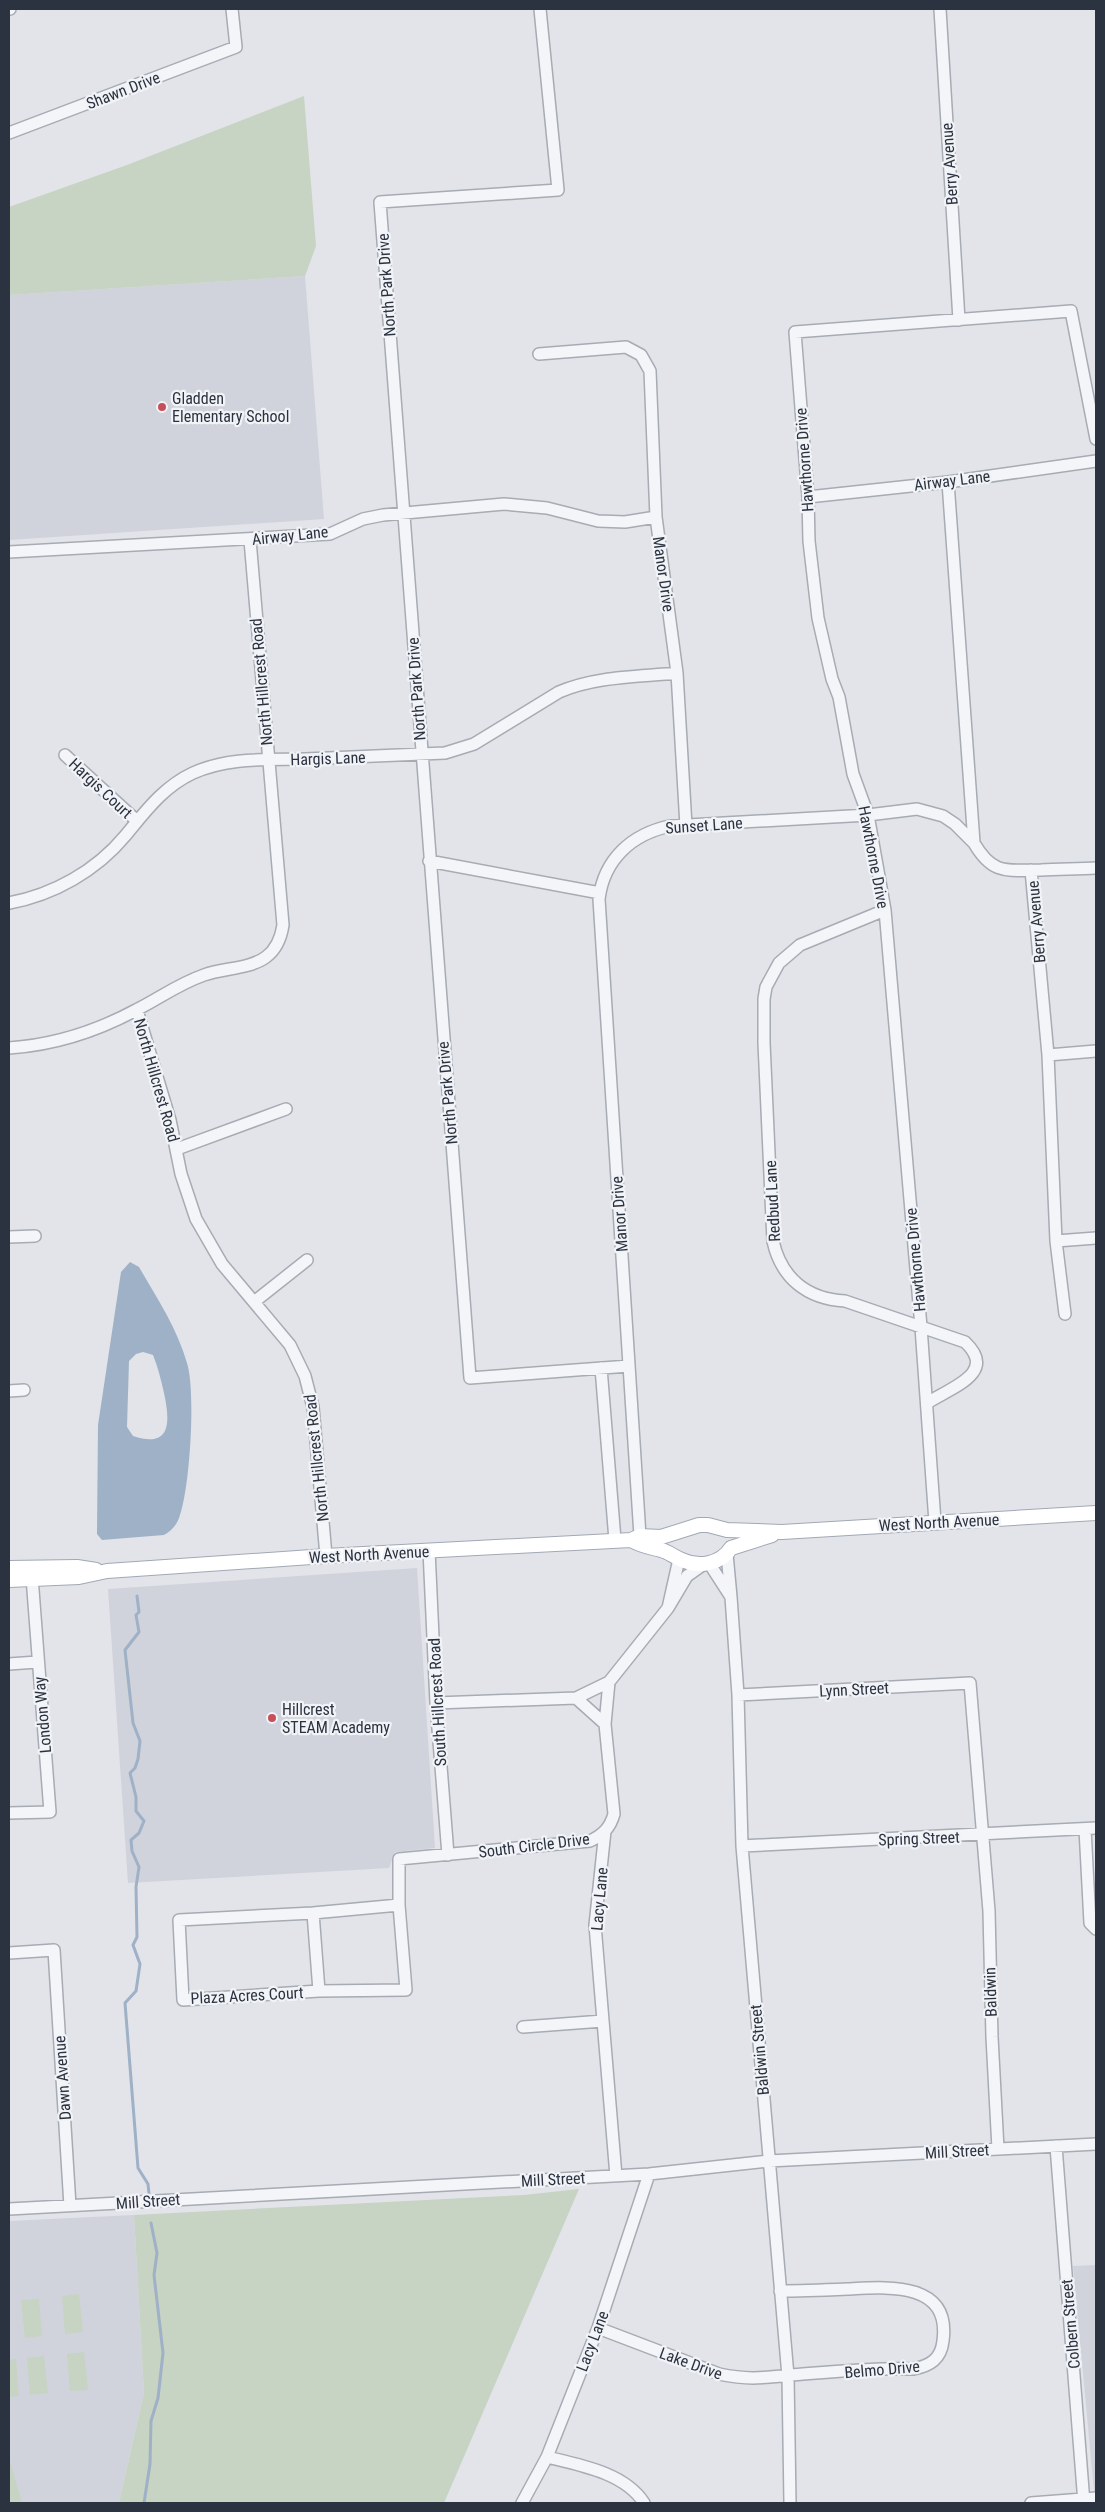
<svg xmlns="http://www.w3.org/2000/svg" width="1105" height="2512" font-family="'Roboto Condensed',sans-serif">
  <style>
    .built { fill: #d0d3db }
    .green { fill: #c7d3c3 }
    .water { fill: #9fb1c7; fill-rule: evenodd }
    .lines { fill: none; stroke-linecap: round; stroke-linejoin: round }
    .stream { stroke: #9fb1c7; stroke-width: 3 }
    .minor-casing { stroke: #a7abb3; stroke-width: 14 }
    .major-casing { stroke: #a2a8b4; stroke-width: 16 }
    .minor { stroke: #f4f5f8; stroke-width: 11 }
    .major { stroke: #fff; stroke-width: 14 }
    .poi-dot { fill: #c64f5c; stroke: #f1f3f7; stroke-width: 2 }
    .labels { text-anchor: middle; stroke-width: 4.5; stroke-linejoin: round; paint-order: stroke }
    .street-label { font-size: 16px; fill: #2b3240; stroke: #f1f3f7 }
    .poi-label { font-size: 16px; fill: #2b3240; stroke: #f1f3f7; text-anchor: start }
  </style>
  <rect width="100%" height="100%" fill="#e2e4e9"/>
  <!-- built -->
  <path class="built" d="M305 276 324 519 9 540V295Z
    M417 1568 435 1848 395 1852 389 1868 128 1883 108 1589Z
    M134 2215 144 2393 119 2503H9V2221Z
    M1096 2265V2491H1094L1073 2266Z"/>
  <!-- green -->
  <path class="green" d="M304 96 316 246 305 276 9 295V207L127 165Z
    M579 2189 444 2503H119L144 2393 134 2215 524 2195Z
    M79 2294 83 2332 65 2334 62 2296Z
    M39 2299 42 2336 25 2338 21 2300Z
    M84 2352 88 2390 70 2391 67 2354Z
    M44 2356 48 2393 30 2395 27 2358Z
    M16 2359 19 2396 9 2397V2360Z
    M9 2458 22 2503H9Z"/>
  <!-- water -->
  <path class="water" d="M130 1262 139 1267C157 1298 177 1328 187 1363 196 1391 190 1490 179 1518 176 1526 171 1531 164 1535L102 1540 97 1534 98 1425 121 1272ZM143 1352 153 1355C158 1367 161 1380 164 1393 170 1421 172 1449 133 1436L127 1427 129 1361 136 1354Z"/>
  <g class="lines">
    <!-- stream -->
    <path class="stream" d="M137 1596 139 1612 136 1615 139 1632 125 1650 133 1723 140 1741 138 1759 135 1768 130 1773 136 1797V1811L144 1821 139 1833 131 1840 132 1851 139 1867 136 1887 137 1937 133 1945 140 1964 136 1991 125 2003 138 2168 148 2184 149 2194
      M144 2503 150 2464 151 2421 158 2398 163 2353 154 2275 157 2253 151 2223"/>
    <defs>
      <path id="minor" d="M9 9H10
        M540 9 558 190 380 202 470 1378 629 1366
        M940 9 959 320
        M9 133 236 47 232 9
        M539 354 626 347 641 355 650 371 656 517 677 673 686 826
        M948 482 974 843C993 876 1008 870 1041 870 1059 869 1078 869 1096 868
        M808 497 948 482 1096 461
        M9 552 330 534 363 519 383 515 504 504 547 508 598 521 625 522 656 517
        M65 755 137 821
        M429 861 600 893
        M1031 870 1048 1055 1056 1241 1065 1314
        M9 903C53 895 96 871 125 836 145 812 163 787 193 773 229 757 267 760 305 759 351 757 398 755 445 753L474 744 559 692C596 676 638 677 677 673
        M885 910 800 945 779 963 766 987 764 999V1043L773 1241C781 1278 807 1299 845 1301L965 1342C998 1373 952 1387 927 1403
        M137 1010 170 1120 181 1174 196 1219 222 1264 290 1345 305 1376 313 1407 326 1556
        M9 1048C53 1045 97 1031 136 1010 160 998 178 984 204 975 223 968 250 969 266 957 277 949 281 938 283 925L250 540
        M1048 1055 1096 1051
        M177 1149 286 1109
        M9 1237 35 1236
        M1056 1241 1096 1238
        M254 1302 307 1260
        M601 1368 615 1540
        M9 1391 24 1390
        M935 1522 921 1327 885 910 868 815 853 774 839 697 832 679 818 618 809 541 808 497 795 332 1071 311 1096 439
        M640 1536 599 899C604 859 632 834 670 826L868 815 917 809 943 816 955 824 974 843
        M429 1550 436 1703 448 1855
        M679 1559 668 1608 687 1576 704 1564
        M709 1563 731 1597 727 1554
        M731 1597 738 1695 742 1846 788 2376 790 2503
        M9 1664 37 1662
        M738 1695 970 1683 989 1911 992 2037 998 2149
        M576 1698 605 1724
        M436 1703 576 1698 609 1682 668 1608
        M9 1813 50 1812 32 1577
        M1085 1829 1090 1923 1096 1929
        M605 1831 595 1925 616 2176
        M742 1846 1096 1828
        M399 1905 313 1913 179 1920 183 2000 319 1991 406 1990 399 1905V1859L590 1841C603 1835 610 1828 614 1814L605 1724 609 1682
        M313 1913 319 1991
        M9 1953 54 1950 70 2206
        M523 2027 603 2021
        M1056 2146 1084 2503
        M9 2209 649 2174 769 2161 1096 2144
        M598 2328 719 2374C748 2380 762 2378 790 2375 828 2372 876 2367 913 2369 930 2366 941 2359 943 2341 951 2281 887 2287 848 2289 825 2290 802 2291 780 2291
        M547 2457C580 2465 625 2473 644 2503
        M522 2503 547 2457 598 2328 649 2174
        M1031 2503 1096 2498"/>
      <path id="major" d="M631 1540C641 1546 650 1547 661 1550 669 1552 674 1557 682 1560 699 1568 721 1564 731 1548L772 1535
        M9 1568 77 1567 96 1570
        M9 1580 79 1577 107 1571 326 1556 631 1540 640 1536 661 1537 699 1525H708L727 1530 782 1532 1096 1513"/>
    </defs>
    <!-- minor casing -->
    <use href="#minor" class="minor-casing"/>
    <!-- major casing -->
    <use href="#major" class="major-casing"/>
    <!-- minor -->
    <use href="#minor" class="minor"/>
    <!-- major -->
    <use href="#major" class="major"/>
  </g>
  <!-- markers -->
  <g class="poi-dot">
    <circle cx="162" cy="407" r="5"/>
    <circle cx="272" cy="1718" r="5"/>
  </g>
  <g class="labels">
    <!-- street labels -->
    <g class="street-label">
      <text transform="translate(123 90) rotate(-21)" y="6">Shawn Drive</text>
      <text transform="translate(949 164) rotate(-94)" y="6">Berry Avenue</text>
      <text transform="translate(386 285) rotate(-94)" y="6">North Park Drive</text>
      <text transform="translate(804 460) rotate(-94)" y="6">Hawthorne Drive</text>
      <text transform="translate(952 480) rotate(-7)" y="6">Airway Lane</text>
      <text transform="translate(290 535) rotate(-6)" y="6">Airway Lane</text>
      <text transform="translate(664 574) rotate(82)" y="6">Manor Drive</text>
      <text transform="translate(261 682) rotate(-95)" y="6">North Hillcrest Road</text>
      <text transform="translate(416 689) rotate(-94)" y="6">North Park Drive</text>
      <text transform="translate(328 758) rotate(-2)" y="6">Hargis Lane</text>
      <text transform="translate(101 788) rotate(43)" y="6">Hargis Court</text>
      <text transform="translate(704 825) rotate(-4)" y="6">Sunset Lane</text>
      <text transform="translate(874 857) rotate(79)" y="6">Hawthorne Drive</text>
      <text transform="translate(1036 922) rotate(-95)" y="6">Berry Avenue</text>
      <text transform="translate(157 1080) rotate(74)" y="6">North Hillcrest Road</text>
      <text transform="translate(447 1093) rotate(-95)" y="6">North Park Drive</text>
      <text transform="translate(772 1201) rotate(-93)" y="6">Redbud Lane</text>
      <text transform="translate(619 1214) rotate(-94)" y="6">Manor Drive</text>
      <text transform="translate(915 1260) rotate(-95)" y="6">Hawthorne Drive</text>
      <text transform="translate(316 1458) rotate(-96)" y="6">North Hillcrest Road</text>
      <text transform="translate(939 1522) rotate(-3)" y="6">West North Avenue</text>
      <text transform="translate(369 1554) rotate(-3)" y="6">West North Avenue</text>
      <text transform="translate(854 1689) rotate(-3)" y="6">Lynn Street</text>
      <text transform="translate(437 1702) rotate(-93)" y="6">South Hillcrest Road</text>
      <text transform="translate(42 1715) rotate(-95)" y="6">London Way</text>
      <text transform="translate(919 1838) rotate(-2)" y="6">Spring Street</text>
      <text transform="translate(534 1845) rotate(-7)" y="6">South Circle Drive</text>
      <text transform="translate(599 1899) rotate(-85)" y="6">Lacy Lane</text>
      <text transform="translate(990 1992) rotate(-92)" y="6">Baldwin</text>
      <text transform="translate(247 1995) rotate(-3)" y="6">Plaza Acres Court</text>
      <text transform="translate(759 2050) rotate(-95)" y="6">Baldwin Street</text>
      <text transform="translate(62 2078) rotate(-94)" y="6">Dawn Avenue</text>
      <text transform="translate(957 2151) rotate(-3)" y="6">Mill Street</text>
      <text transform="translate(553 2179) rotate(-3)" y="6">Mill Street</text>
      <text transform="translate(148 2201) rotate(-4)" y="6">Mill Street</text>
      <text transform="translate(1070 2324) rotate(-95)" y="6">Colbern Street</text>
      <text transform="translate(592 2341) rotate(-69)" y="6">Lacy Lane</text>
      <text transform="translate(691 2363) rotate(20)" y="6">Lake Drive</text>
      <text transform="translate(882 2369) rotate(-5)" y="6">Belmo Drive</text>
    </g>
    <!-- poi labels -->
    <g class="poi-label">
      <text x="172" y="404">Gladden<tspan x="172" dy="18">Elementary School</tspan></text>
      <text x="282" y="1715">Hillcrest<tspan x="282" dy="18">STEAM Academy</tspan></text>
    </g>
  </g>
  <!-- border -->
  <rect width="1105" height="2512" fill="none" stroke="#2b3240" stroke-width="20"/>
</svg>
